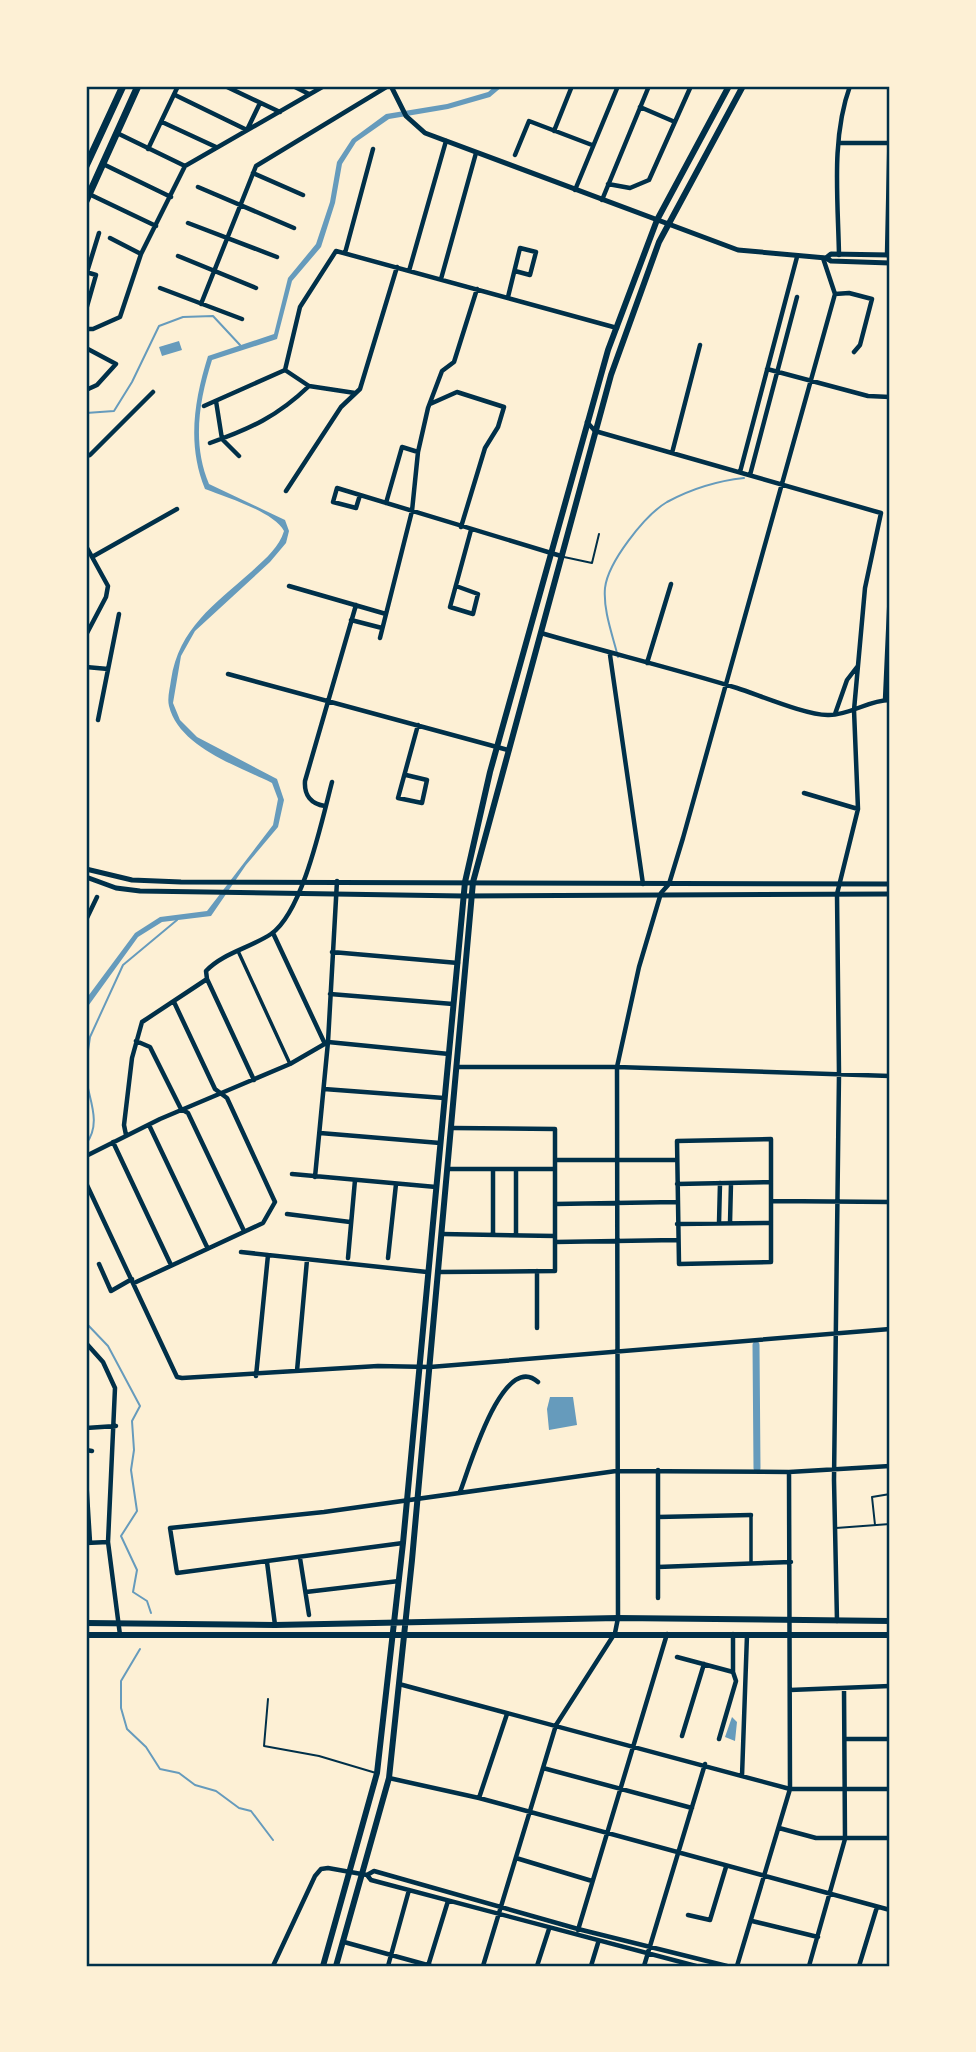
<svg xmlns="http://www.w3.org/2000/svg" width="976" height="2052" font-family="Lato,sans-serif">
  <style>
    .water { fill: #669bbc }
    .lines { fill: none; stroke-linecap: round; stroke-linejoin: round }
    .stream { stroke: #669bbc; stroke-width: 2 }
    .canal { stroke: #669bbc; stroke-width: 7 }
    .service { stroke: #003049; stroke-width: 2 }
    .pedestrian { stroke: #003049; stroke-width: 3.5 }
    .minor { stroke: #003049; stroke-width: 4.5 }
    .tertiary { stroke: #003049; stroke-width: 5 }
    .secondary { stroke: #003049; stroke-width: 6 }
    .primary { stroke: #003049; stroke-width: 7 }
    .neatline { fill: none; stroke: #003049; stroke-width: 2.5 }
  </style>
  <rect width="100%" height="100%" fill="#fdf0d5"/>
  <!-- water -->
  <path class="water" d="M495 86H503L490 97 448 109 389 119 356 142 342 164 335 203 321 247 292 281 277 339 212 360C199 401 192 444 209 484L285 520 289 531 286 543 270 562 195 631 181 656 173 703 180 720 197 737 277 779 284 800 278 827 246 865 211 916 162 922 138 937 86 1009V999L135 933 160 917 207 911 273 825 278 799 272 783C238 766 179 747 169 706 167 698 170 688 171 680 179 628 214 605 251 572 264 560 279 548 284 531 274 512 226 497 205 489 187 445 194 401 208 356L274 334 288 278 316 244 330 202 337 162 352 139 386 114 447 104 488 92Z
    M179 341 182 350 162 356 159 347Z
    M550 1397H573L577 1425 549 1430 547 1409Z
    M732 1717 737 1722 735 1741 725 1737Z"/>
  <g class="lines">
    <!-- stream -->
    <path class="stream" d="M86 413 114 411 132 382 159 326 183 317 213 316 240 345
      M618 657C613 636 603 611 605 588 608 562 645 515 667 502 691 489 716 481 744 478
      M86 1064 90 1037 123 965 177 920
      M86 1078C89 1100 102 1123 86 1144
      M86 1323 108 1346 140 1406 132 1421 134 1450 131 1470 137 1511 121 1536 137 1570 133 1592 147 1601 151 1613
      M140 1649 121 1681V1708L127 1729 146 1747 160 1769 179 1773 195 1785 216 1791 239 1808 251 1811 273 1840"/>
    <!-- canal -->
    <path class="canal" d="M756 1345 757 1468"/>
    <!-- service -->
    <path class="service" d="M564 557 592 563 599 534
      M875 1525 872 1497 890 1494
      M836 1528 890 1524
      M268 1699 264 1746 319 1756 376 1773"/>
    <!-- pedestrian -->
    <path class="pedestrian" d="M238 951 290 1064
      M751 1515V1563"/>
    <!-- minor -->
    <path class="minor" d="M225 86 280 112
      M293 86 309 94
      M175 95 247 130 260 103
      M640 107 675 122
      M162 122 216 147
      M554 131 572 86
      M117 133 185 166
      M839 143H888
      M148 149 178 86
      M515 155 529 121 592 145
      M103 164 171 197
      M185 166 324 86
      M253 173 303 195
      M608 184 630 188 649 180 691 86
      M198 187 294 228
      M575 190 618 86
      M89 194 156 226
      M602 200 649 86
      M188 223 277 257
      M110 238 141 254
      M345 253 373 149
      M839 255C838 199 831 138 850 86
      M887 255 890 117
      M178 256 256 288
      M409 271 446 141
      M86 272 96 275 86 310
      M87 272 99 233
      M441 279 476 153
      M160 288 242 319
      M835 294 849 293 872 299 860 345 854 352
      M508 297 520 248 536 252 530 275 515 271
      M201 304 256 166 388 86
      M86 329H93L120 317 141 254 185 166
      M86 348 116 364 97 385 86 390
      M767 369 868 396 890 397
      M285 370 309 386 355 393
      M216 401 222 439 239 456
      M430 404 457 392 504 407 498 427 485 448 461 527
      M204 406 285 370 300 307 336 251 617 328
      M587 422 595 431 881 513 865 588 854 710 858 809 837 894 839 1074 834 1480 837 1621
      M210 443C250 429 278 416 309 386
      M672 453 700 345
      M86 456 90 455 153 392
      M740 472 797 257
      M750 475 797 297
      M286 491 341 407 360 389 397 267
      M360 495 356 508 333 502 337 488 561 556
      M386 503 402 447 418 452
      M86 546 108 586 106 597 86 635
      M92 557 177 509
      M289 586 386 614
      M456 586 478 594 473 614 450 607 471 530
      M351 620 382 628
      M541 633C606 652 672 668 737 688 759 695 808 716 829 715 851 715 868 700 890 700
      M380 638 412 511 418 452 428 408 442 371 454 362 477 289
      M610 655 643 884
      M647 663 671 584
      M86 667 108 669
      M228 674 508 750
      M885 700 890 590
      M835 714 847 680 857 667
      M98 720 119 614
      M406 775 427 780 422 803 398 798 418 725
      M804 793 858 809
      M325 806C311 804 304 795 305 781L356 605
      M86 920 97 897
      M273 933 325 1044
      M332 952 458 963
      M207 979 254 1080
      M330 994 453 1004
      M136 1041 150 1047 181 1109 188 1113 244 1231
      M458 1067H617L890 1076
      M324 1089 444 1098
      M149 1125 207 1247
      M320 1133 440 1143
      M126 1135 124 1125 132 1058 142 1022 207 979 206 971C223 953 250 948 271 934 303 912 322 820 332 782
      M771 1139V1262L679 1264 677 1141Z
      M113 1142 171 1265
      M86 1156 160 1119 290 1064 328 1042 449 1054
      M555 1160H677
      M449 1169H555
      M292 1174 436 1187
      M315 1177 328 1042 337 881
      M86 1183 177 1377 182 1378 378 1366 430 1367 890 1329
      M677 1184 771 1182
      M772 1201 890 1202
      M555 1204 676 1202
      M287 1214 350 1222
      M719 1223 720 1183
      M730 1223 731 1183
      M677 1224 771 1223
      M442 1234 555 1236
      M493 1235V1169
      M516 1235V1169
      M555 1242 677 1240
      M241 1252 427 1272
      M348 1258 355 1180
      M388 1258 396 1184
      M99 1264 111 1291 132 1279
      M439 1272 555 1271V1129L452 1128
      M134 1283 263 1223 275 1202 227 1098 215 1089 174 1002
      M537 1328V1271
      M86 1343 103 1362 115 1388 108 1542 120 1635
      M297 1371 307 1260
      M256 1376 268 1255
      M86 1428 116 1426
      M86 1450 92 1451
      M658 1470V1598
      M86 1478 90 1542
      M460 1492C469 1469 503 1350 538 1382
      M658 1517 751 1515
      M86 1543 108 1542
      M403 1543 177 1573 170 1528 324 1512 616 1471 789 1472 890 1466
      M300 1558 309 1615
      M267 1562 275 1625
      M658 1567 791 1562
      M306 1592 399 1581
      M677 1657 733 1672
      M399 1684 790 1789H890
      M790 1690 890 1686
      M682 1736 704 1664
      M719 1739 736 1681 733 1672V1634
      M846 1739H890
      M543 1768 692 1808
      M742 1776 747 1635
      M389 1778 479 1798 890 1910
      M479 1798 507 1714
      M779 1828 816 1838H890
      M516 1858 592 1881
      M367 1875 371 1880 696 1966
      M688 1915 710 1920 726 1867
      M752 1921 818 1937
      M578 1930 667 1634
      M344 1942 431 1966
      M273 1966 315 1876 321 1869 328 1868 367 1875 374 1871 578 1929 727 1966
      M388 1966 409 1890
      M428 1966 448 1901
      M483 1966 556 1725 615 1633 618 1618 617 1067 639 967 661 893 669 884 683 838 835 294 823 258
      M537 1966 549 1929
      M591 1966 598 1943
      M644 1966 705 1764
      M737 1966 790 1789 789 1472
      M809 1966 845 1839 844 1688
      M859 1966 877 1907"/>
    <!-- tertiary -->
    <path class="tertiary" d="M391 86 406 116 425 133 738 250 826 258 831 261 890 263
      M826 258 831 254 890 255
      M86 869 132 880 181 882 890 884
      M86 877 116 888 140 891 463 896 890 894
      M890 1966V1965"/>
    <!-- secondary -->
    <path class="secondary" d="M86 1623 275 1625 618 1618 890 1621
      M86 1635H890
      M323 1966 377 1773 403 1543 465 882 490 772 608 350 657 220 729 86
      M336 1966 389 1778 412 1560 473 882 611 375 659 242 743 86"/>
    <!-- primary -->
    <path class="primary" d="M86 166 123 86
      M86 201 138 86"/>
  </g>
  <!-- border -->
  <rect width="976" height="2052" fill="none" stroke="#fdf0d5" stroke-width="175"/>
  <rect x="88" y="88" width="800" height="1877" class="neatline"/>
</svg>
